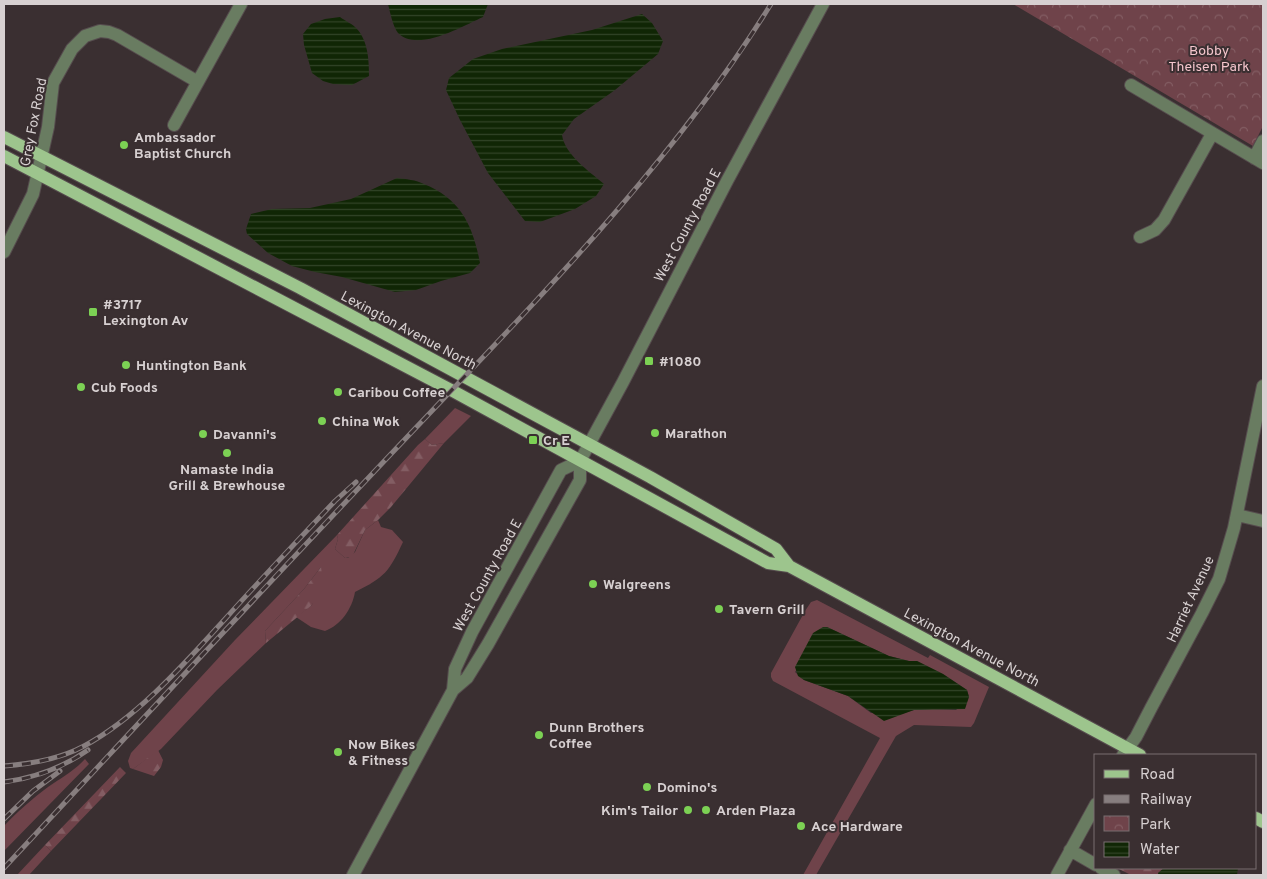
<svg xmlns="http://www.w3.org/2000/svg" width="1267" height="879" font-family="Overpass,sans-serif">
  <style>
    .grass { fill: #6f434a; fill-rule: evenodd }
    .forest { fill: url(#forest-firs) }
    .park { fill: url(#park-crowns) }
    .water { fill: url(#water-rules) }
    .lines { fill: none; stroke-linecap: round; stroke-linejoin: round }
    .minor-casing { stroke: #564c4e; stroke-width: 14 }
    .major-casing { stroke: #564c4e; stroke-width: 14 }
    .minor { stroke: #697c61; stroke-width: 12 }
    .major { stroke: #9dc58d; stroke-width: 12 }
    .rail-casing { stroke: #877e7f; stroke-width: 5 }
    .rail { stroke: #3a2f31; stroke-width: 3; stroke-dasharray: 9; stroke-linecap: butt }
    .poi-dot { fill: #7cd154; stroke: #3a2f31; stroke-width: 2 }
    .labels { text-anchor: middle; stroke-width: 4; stroke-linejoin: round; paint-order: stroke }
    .park-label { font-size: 14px; fill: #f4c5cc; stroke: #3a2f31 }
    .street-label { font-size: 14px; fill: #d7d0d1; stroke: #3a2f31 }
    .poi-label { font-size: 14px; font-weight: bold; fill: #d7d0d1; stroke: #3a2f31; text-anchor: start }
  </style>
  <defs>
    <pattern id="forest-firs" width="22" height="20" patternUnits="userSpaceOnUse" patternTransform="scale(1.25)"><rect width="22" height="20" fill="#6f434a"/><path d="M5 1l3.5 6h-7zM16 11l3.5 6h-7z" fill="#835d63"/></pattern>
    <pattern id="park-crowns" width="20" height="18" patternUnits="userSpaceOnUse" patternTransform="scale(1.25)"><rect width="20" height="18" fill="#6f434a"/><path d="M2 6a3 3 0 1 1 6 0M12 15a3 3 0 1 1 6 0" fill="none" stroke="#835d63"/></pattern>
    <pattern id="water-rules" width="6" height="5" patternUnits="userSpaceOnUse" patternTransform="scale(1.25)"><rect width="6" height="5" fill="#102605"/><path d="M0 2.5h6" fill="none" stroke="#324428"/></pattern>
  </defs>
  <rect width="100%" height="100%" fill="#3a2f31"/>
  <!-- grass -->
  <path class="grass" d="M455 408 471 416 444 443 432 445 425 439Z
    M378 520 381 527 392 530 403 542C389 572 385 577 355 592 352 609 341 625 325 631L311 627 296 617 312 605 321 567 304 589 265 631 266 643 217 690 161 749 133 769 130 768 128 761 131 753 235 640 337 535 338 539 335 549 345 558H348L355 552 365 530Z
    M817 600 928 658 930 655 989 687 974 723 971 727 914 725 896 736 816 875H803L880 738 773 681 771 677V673L805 611 811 602ZM827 627 889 656 909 661H917L943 674 967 690 969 697 956 710 932 709 914 710 900 714 871 713 848 696 804 680 795 672Z
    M85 759 89 764 4 851V826C18 811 32 799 48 787 61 778 74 771 85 759Z
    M45 845 51 851 29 875H17Z"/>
  <!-- forest -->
  <path class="forest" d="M425 439 432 445 444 443 391 507 378 520 365 530 352 557 345 558 335 549 338 539 337 535 418 445Z
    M321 567 323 583 312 605 266 643 265 631 304 589Z
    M158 750 163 760 161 767 154 776 133 769Z
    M120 767 126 773 51 851 45 845Z
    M1117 868H1164L1158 873 1159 875H1131Z"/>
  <!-- park -->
  <path class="park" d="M1013 4H1263V126L1253 146Z"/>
  <!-- water -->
  <path class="water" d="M388 4H488L483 17C463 26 417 53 398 33 393 27 390 12 388 4Z
    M642 14 652 23 663 41 658 54 615 90 574 119 562 135C565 155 589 171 604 184L596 196 575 209 540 222 525 221 488 173 460 120 446 90 449 78 473 59 502 49 592 30Z
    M340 17C345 21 353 24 357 29 368 41 369 60 369 76L352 85 333 84 323 81 312 73 304 45 303 34 311 24 325 19Z
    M397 178C406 179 416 180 424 184 461 199 473 226 480 263L470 273 441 281 416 290 395 292 342 277 315 272 292 266 268 253 247 234 246 229 251 214 272 209 310 208 351 199Z
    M823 627H827L889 656 909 661H917L943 674 967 690 969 697 965 709 914 710 884 721 848 696 804 680 798 676 795 667 813 633Z
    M1164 868H1238L1237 875H1159L1158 873Z"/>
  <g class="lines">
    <defs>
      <path id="minor" d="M1131 85 1263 163
        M174 125 241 4
        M1254 158 1263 141
        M1140 237 1155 230 1164 220 1212 134
        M4 252 33 194 48 127 53 83 72 49 85 36 100 31 109 32 117 35 198 82
        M1237 515 1263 521
        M453 690 467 678 488 644 580 480V461L623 382 727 181 823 4
        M1123 755 1136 737 1151 708 1202 613 1219 579 1234 528 1263 386
        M1070 850 1096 865
        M1101 868 1114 875
        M353 875 453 690 455 669 472 632 561 470 580 461
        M1057 875 1096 804"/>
      <path id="major" d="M4 137 300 288 650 477 776 549 789 566
        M4 156 451 390 768 563 789 566 1140 755
        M1256 818 1263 822"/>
    </defs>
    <!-- minor casing -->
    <use href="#minor" class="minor-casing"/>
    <!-- major casing -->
    <use href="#major" class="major-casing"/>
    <!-- minor -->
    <use href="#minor" class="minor"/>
    <!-- major -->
    <use href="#major" class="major"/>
    <defs>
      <path id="rail" d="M4 766C31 764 60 759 84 746 137 718 186 662 226 618 262 578 298 540 335 501L356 482
        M4 782C35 778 62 768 88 750
        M4 819 33 791 60 771
        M4 868C139 723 273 578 409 435 538 299 672 164 771 4"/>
    </defs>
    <!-- rail casing -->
    <use href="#rail" class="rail-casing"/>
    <!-- rail -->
    <use href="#rail" class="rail"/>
  </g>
  <!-- markers -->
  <g class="poi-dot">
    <circle cx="124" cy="145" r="5"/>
    <rect x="88" y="307" width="10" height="10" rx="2.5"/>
    <rect x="644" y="356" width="10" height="10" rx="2.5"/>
    <circle cx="126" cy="365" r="5"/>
    <circle cx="81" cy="387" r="5"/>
    <circle cx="338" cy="392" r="5"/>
    <circle cx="322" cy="421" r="5"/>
    <circle cx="655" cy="433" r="5"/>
    <circle cx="203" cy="434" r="5"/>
    <rect x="528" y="435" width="10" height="10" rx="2.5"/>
    <circle cx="227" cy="453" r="5"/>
    <circle cx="593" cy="584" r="5"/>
    <circle cx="719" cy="609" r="5"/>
    <circle cx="539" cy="735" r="5"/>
    <circle cx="338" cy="752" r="5"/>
    <circle cx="647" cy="787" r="5"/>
    <circle cx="688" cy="810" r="5"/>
    <circle cx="706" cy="810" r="5"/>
    <circle cx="801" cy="826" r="5"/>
  </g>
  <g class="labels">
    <!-- park labels -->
    <g class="park-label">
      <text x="1209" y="55">Bobby<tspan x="1209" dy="16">Theisen Park</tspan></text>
    </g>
    <!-- street labels -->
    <g class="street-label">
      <text transform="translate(33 122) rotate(-79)" y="5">Grey Fox Road</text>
      <text transform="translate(687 225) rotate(-62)" y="5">West County Road E</text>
      <text transform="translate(409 330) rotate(28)" y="5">Lexington Avenue North</text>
      <text transform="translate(487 575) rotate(-61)" y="5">West County Road E</text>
      <text transform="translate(1190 599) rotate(-65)" y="5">Harriet Avenue</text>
      <text transform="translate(972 647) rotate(28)" y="5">Lexington Avenue North</text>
    </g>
    <!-- poi labels -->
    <g class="poi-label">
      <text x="134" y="142">Ambassador<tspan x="134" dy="16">Baptist Church</tspan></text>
      <text x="103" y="309">#3717<tspan x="103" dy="16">Lexington Av</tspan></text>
      <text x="659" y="366">#1080</text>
      <text x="136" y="370">Huntington Bank</text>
      <text x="91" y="392">Cub Foods</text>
      <text x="348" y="397">Caribou Coffee</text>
      <text x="332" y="426">China Wok</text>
      <text x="665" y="438">Marathon</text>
      <text x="213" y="439">Davanni's</text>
      <text x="543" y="445">Cr E</text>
      <text x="227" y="474" text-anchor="middle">Namaste India<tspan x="227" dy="16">Grill &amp; Brewhouse</tspan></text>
      <text x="603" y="589">Walgreens</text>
      <text x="729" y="614">Tavern Grill</text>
      <text x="549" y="732">Dunn Brothers<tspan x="549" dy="16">Coffee</tspan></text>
      <text x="348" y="749">Now Bikes<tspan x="348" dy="16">&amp; Fitness</tspan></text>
      <text x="657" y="792">Domino's</text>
      <text x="678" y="815" text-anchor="end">Kim's Tailor</text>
      <text x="716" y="815">Arden Plaza</text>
      <text x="811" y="831">Ace Hardware</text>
    </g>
  </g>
  <!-- border -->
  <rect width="1267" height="879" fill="none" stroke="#d7d0d1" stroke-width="10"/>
  <!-- legend -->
  <rect x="1094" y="754" width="162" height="115" fill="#3a2f31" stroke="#796f71"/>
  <rect x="1104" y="770" width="25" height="8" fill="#9dc58d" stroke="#796f71"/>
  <text x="1140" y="779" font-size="15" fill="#d7d0d1">Road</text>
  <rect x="1104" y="795" width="25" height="8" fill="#877e7f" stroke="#796f71"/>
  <text x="1140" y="804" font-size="15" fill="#d7d0d1">Railway</text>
  <rect x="1104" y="816" width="25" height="15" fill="url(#park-crowns)" stroke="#796f71"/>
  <text x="1140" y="829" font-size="15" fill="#d7d0d1">Park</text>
  <rect x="1104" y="842" width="25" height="15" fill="url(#water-rules)" stroke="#796f71"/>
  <text x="1140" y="854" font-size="15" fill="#d7d0d1">Water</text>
</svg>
